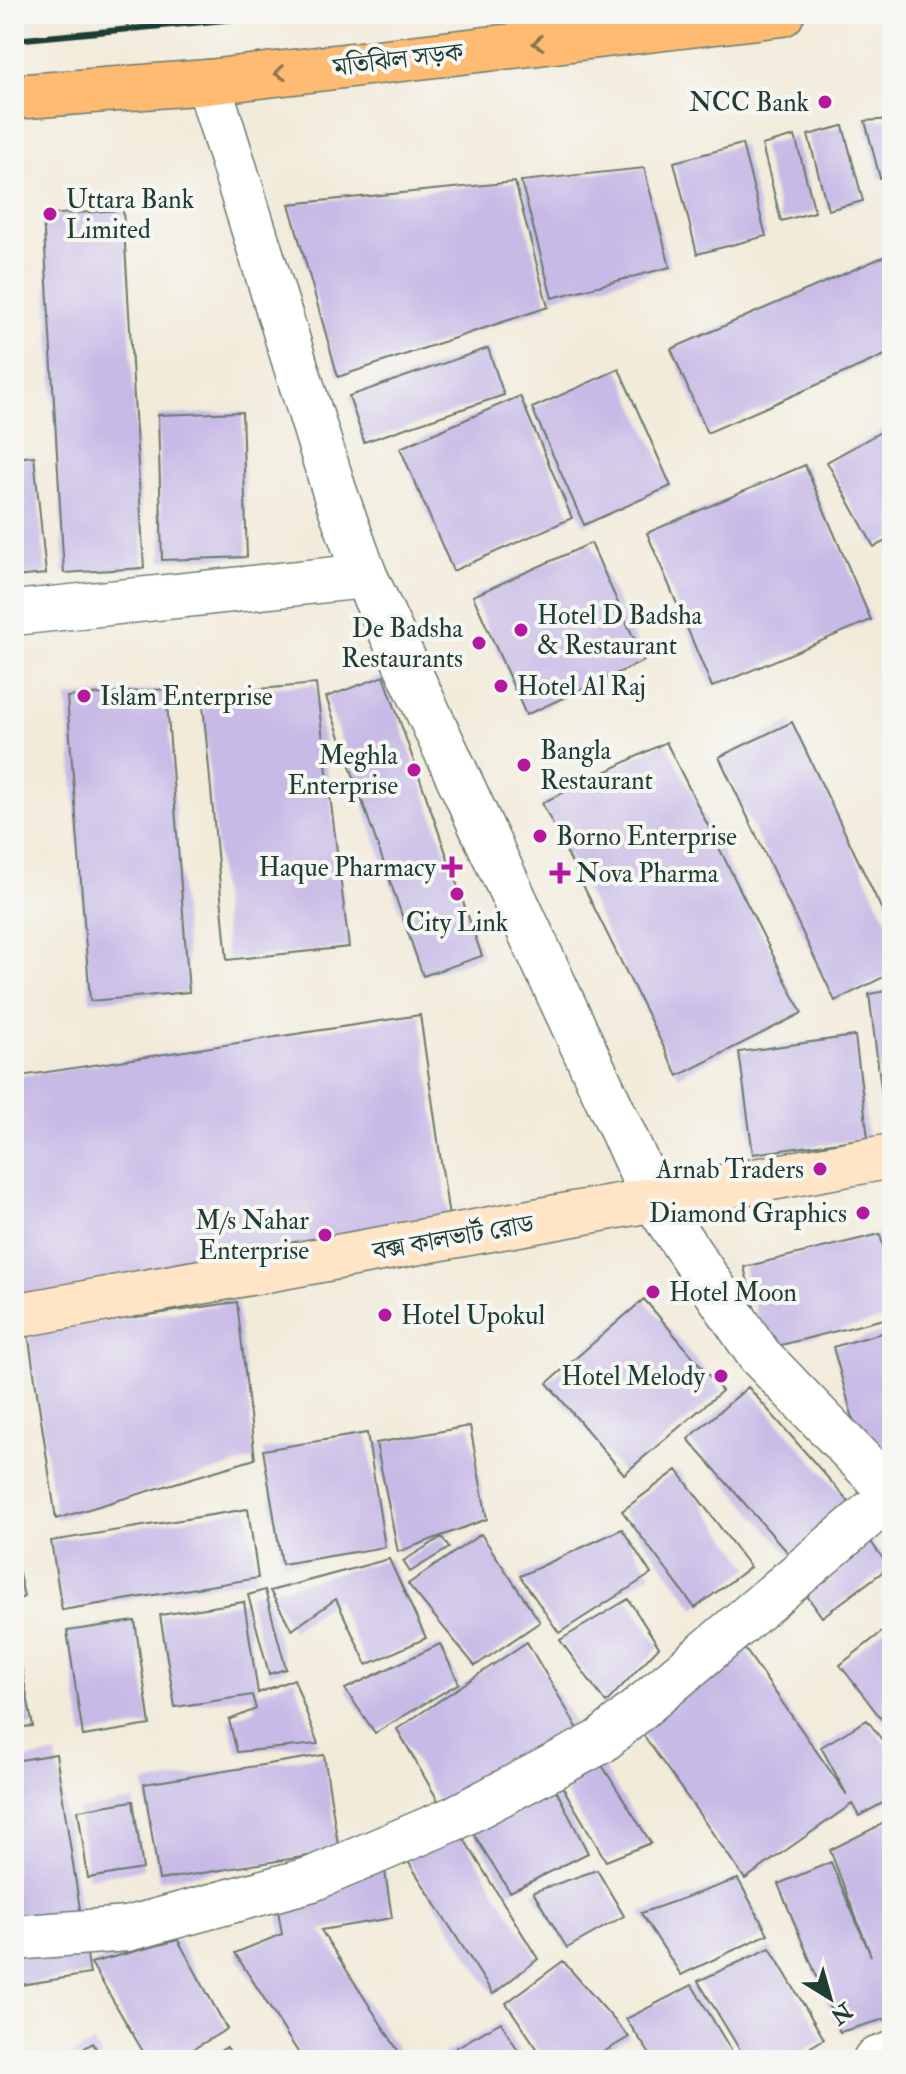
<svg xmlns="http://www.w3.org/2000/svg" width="906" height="2074" font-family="'IM FELL Double Pica','Noto Serif Bengali',serif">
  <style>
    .building { fill: #c7bae6 }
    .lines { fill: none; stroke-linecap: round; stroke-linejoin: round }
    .street-casing { stroke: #697a6e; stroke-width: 47 }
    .secondary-casing { stroke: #697a6e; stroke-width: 47 }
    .primary-casing { stroke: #697a6e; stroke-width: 47 }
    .street { stroke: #fff; stroke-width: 44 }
    .secondary { stroke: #ffe4c6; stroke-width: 44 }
    .primary { stroke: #febb71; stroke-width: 44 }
    .rail { stroke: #1f3d34; stroke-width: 6 }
    .oneway { stroke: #83764f }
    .poi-dot { fill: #b5179e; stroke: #f6f6f2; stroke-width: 3 }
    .labels { text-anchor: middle; stroke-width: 8; stroke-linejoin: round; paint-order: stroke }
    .street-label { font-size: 26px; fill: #1f3d34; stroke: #f6f6f2 }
    .poi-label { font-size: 26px; fill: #1f3d34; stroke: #f6f6f2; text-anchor: start }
  </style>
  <rect width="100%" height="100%" fill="#f6f6f2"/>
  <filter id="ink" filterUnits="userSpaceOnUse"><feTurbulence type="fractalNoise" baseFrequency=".0125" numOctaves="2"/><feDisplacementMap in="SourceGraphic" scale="16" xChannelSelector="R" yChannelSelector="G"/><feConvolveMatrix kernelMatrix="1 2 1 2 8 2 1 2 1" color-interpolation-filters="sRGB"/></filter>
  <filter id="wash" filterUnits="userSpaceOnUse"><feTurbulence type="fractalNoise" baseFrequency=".006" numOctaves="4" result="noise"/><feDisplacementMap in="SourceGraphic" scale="32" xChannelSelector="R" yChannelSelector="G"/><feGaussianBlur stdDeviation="1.8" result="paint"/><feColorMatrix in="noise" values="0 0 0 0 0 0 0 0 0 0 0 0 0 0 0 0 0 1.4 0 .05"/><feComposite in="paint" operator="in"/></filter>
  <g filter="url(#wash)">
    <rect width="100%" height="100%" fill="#f2ebda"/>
    <g id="blocks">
      <!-- building -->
      <path class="building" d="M892 119V175L880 178 865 121Z
        M843 126 863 201 828 210 808 135Z
        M795 136 815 212 781 221 762 145Z
        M742 144 766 236 697 254 674 162Z
        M644 168 670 267 552 298 521 181Z
        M515 182 548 307 338 377 289 204Z
        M123 210 144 568 64 573 43 215Z
        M892 253V352L707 433 671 349Z
        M488 348 504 395 364 442 349 396Z
        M619 369 671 486 584 525 532 408Z
        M520 396 572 518 453 571 400 448Z
        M242 412 247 557 162 560 158 415Z
        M886 429 892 440V538L874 547 827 462Z
        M34 456 46 574 14 577V458Z
        M805 465 871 620 712 687 647 533Z
        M591 543 644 661 526 715 473 596Z
        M384 676 482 956 423 976 326 697Z
        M316 684 349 947 227 960 202 694Z
        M166 689 189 992 90 1001 67 697Z
        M792 722 892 931V973L835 1001 719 757Z
        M666 742 802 1013 678 1076 542 803Z
        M892 990V1095L882 1096 869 994Z
        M420 1015 454 1252 14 1318V1077Z
        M855 1036 868 1138 753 1154 739 1052Z
        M880 1234 892 1284V1317L765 1349 744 1267Z
        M644 1299 722 1391 624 1474 547 1383Z
        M237 1302 255 1459 56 1519 28 1333Z
        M892 1330V1474L870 1480 833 1347Z
        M748 1387 857 1511 797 1563 688 1439Z
        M470 1426 487 1519 398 1552 376 1443Z
        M367 1433 385 1547 282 1564 263 1450Z
        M677 1470 750 1567 695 1608 622 1511Z
        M248 1509 258 1578 62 1610 51 1541Z
        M622 1529 651 1574 559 1633 520 1576Z
        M481 1534 540 1622 475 1666 408 1584Z
        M866 1535 889 1567 822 1617 798 1583Z
        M442 1537 449 1548 410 1572 403 1561Z
        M14 1549 24 1597 14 1601Z
        M389 1559 426 1638 367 1665 336 1599 292 1630 270 1591Z
        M265 1590 286 1669 269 1674 248 1595Z
        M628 1599 659 1647 606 1703 560 1640Z
        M244 1602 258 1693 294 1679 318 1744 237 1752 229 1720 256 1709 252 1695 175 1707 160 1615Z
        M135 1621 150 1725 83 1736 67 1631Z
        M892 1624V1729L890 1730 840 1665Z
        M14 1637H15L33 1726 14 1728Z
        M527 1642 581 1734 448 1818 397 1729Z
        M440 1644 459 1683 375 1733 345 1689Z
        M745 1649 847 1795 821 1747 867 1720 892 1753V1798L859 1816 852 1804 745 1879 637 1726Z
        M588 1743 651 1843 606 1861 549 1764Z
        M56 1754 90 1974 14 1986V1761Z
        M324 1755 339 1851 159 1880 144 1784Z
        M550 1778 588 1853 510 1892 463 1817Z
        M133 1801 143 1869 88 1878 78 1810Z
        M892 1819V2017L840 2032 778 1884 831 1862 871 1956 830 1850Z
        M456 1826 538 1959 493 1994 404 1855Z
        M382 1851 392 1918 321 1930 404 2060H303L235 1953 282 1934 271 1868Z
        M597 1870 624 1916 567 1948 533 1892Z
        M738 1879 768 1934 681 1975 641 1913Z
        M178 1940 227 2029 175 2060H148L91 1963Z
        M770 1948 824 2039 789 2060H746L698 1981Z
        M563 1961 629 2037 590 2060H545L506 2003Z
        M692 1985 737 2060H654L626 2019Z
        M501 2022 524 2060H447L443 2055Z
        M93 2043 103 2060H64Z
        M227 2047 235 2060H206Z"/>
    </g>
  </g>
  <g filter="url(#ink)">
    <use href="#blocks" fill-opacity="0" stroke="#697a6e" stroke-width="2"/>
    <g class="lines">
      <defs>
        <path id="street" d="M208 82 335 493 365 576 654 1200 759 1355 892 1493
          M14 613 365 576
          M14 1938 127 1929 312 1879 455 1818 600 1742 892 1495
          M875 2060 892 2054"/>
        <path id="secondary" d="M14 1316 892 1156"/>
        <path id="primary" d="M14 97 208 82 782 14"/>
      </defs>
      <!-- street casing -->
      <use href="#street" class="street-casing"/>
      <!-- secondary casing -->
      <use href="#secondary" class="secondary-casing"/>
      <!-- primary casing -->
      <use href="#primary" class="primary-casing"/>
      <!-- street -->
      <use href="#street" class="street"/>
      <!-- secondary -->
      <use href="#secondary" class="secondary"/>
      <!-- primary -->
      <use href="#primary" class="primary"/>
      <!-- rail -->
      <path class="rail" d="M14 40 288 14"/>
    </g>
    <!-- one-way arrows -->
    <defs><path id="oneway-chevron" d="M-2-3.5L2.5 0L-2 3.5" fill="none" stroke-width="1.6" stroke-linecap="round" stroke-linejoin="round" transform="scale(2)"/></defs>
    <g class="oneway">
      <use href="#oneway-chevron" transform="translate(538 43) rotate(173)"/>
      <use href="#oneway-chevron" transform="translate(280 73) rotate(173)"/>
    </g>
  </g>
  <!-- markers -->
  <g class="poi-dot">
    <circle cx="825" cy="102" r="8"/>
    <circle cx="50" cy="214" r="8"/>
    <circle cx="521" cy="630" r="8"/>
    <circle cx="479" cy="643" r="8"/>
    <circle cx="501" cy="686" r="8"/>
    <circle cx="84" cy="696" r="8"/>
    <circle cx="524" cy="765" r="8"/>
    <circle cx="414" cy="770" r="8"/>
    <circle cx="540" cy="836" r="8"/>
    <path d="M448 855h8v8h8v8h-8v8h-8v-8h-8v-8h8z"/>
    <path d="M556 861h8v8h8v8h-8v8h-8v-8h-8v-8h8z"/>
    <circle cx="457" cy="894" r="8"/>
    <circle cx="820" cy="1169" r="8"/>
    <circle cx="863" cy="1213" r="8"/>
    <circle cx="325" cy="1235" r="8"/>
    <circle cx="653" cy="1292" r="8"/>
    <circle cx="385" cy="1315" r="8"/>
    <circle cx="721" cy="1376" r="8"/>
  </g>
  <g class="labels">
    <!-- street labels -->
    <g class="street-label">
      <text transform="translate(398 59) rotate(-7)" y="9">মতিঝিল সড়ক</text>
      <text transform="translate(453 1237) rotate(-10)" y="9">বক্স কালভার্ট রোড</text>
    </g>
    <!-- poi labels -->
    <g class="poi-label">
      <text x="809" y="111" text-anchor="end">NCC Bank</text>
      <text x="66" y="208">Uttara Bank<tspan x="66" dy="30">Limited</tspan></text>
      <text x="537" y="624">Hotel D Badsha<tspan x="537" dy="30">&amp; Restaurant</tspan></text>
      <text x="463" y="637" text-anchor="end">De Badsha<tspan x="463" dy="30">Restaurants</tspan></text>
      <text x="517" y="695">Hotel Al Raj</text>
      <text x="100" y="705">Islam Enterprise</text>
      <text x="540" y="759">Bangla<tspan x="540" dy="30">Restaurant</tspan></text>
      <text x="398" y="764" text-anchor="end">Meghla<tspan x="398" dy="30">Enterprise</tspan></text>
      <text x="556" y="845">Borno Enterprise</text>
      <text x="436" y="876" text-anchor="end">Haque Pharmacy</text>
      <text x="576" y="882">Nova Pharma</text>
      <text x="457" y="931" text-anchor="middle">City Link</text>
      <text x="804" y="1178" text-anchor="end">Arnab Traders</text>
      <text x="847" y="1222" text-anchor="end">Diamond Graphics</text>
      <text x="309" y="1229" text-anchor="end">M/s Nahar<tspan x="309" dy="30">Enterprise</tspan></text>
      <text x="669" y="1301">Hotel Moon</text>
      <text x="401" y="1324">Hotel Upokul</text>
      <text x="705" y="1385" text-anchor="end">Hotel Melody</text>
    </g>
  </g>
  <!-- margin -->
  <rect width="906" height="2074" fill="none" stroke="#f6f6f2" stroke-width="48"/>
  <!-- north arrow -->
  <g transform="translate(830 1998) rotate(143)" stroke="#f6f6f2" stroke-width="6" paint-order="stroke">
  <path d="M0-6L14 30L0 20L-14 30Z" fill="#1f3d34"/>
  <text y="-12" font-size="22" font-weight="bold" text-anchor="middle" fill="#1f3d34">N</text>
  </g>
</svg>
